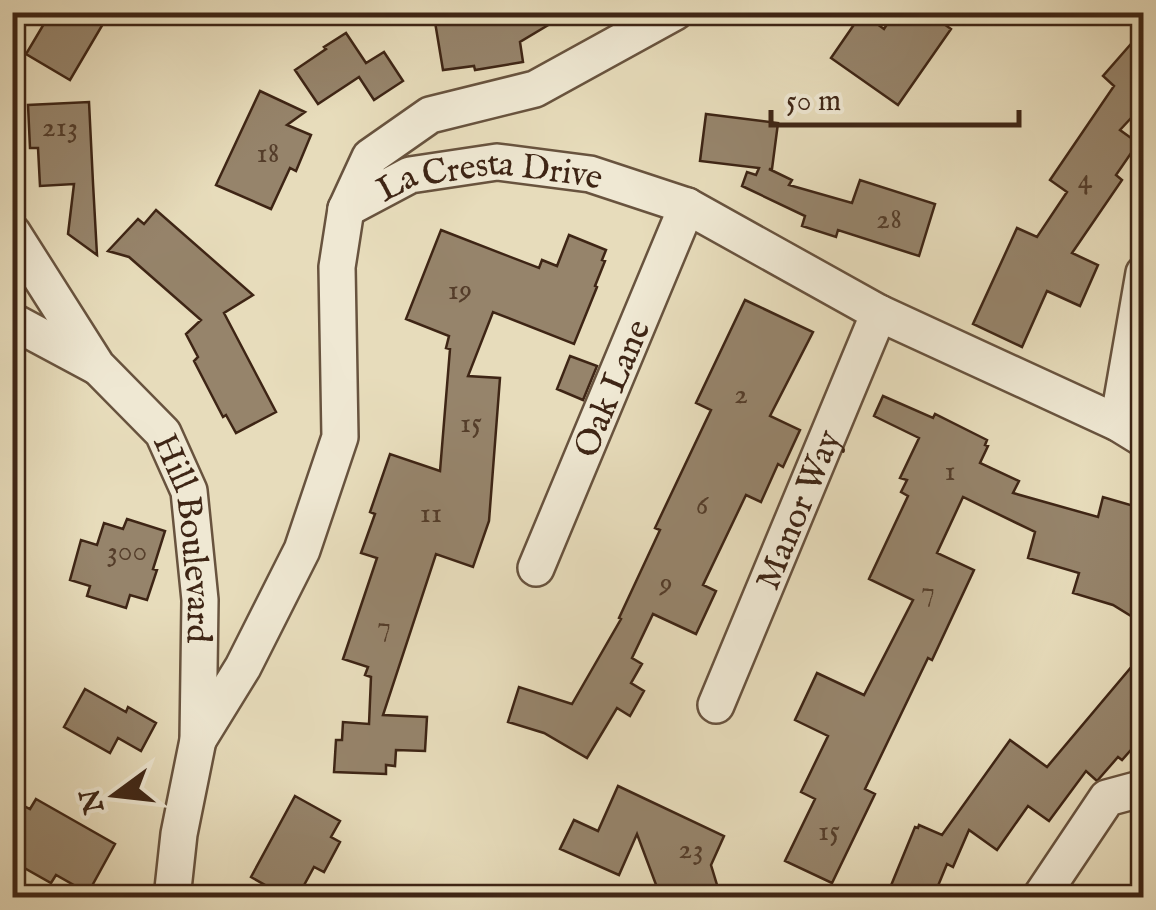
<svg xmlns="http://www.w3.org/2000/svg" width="1156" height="910" font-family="'IM FELL English',serif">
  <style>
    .building { fill: #96846b; stroke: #3e2515; stroke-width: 2.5 }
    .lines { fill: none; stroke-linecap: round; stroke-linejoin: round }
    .minor-casing { stroke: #68533e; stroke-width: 40 }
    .minor { stroke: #efe8d3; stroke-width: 35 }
    .labels { text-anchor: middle; stroke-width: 9; stroke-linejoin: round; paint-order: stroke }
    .number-label { font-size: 30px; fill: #543d2a }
    .street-label { font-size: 35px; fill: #3e2515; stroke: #efe8d3 }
  </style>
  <rect width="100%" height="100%" fill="#e7dcbb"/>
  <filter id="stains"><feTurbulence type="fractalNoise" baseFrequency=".002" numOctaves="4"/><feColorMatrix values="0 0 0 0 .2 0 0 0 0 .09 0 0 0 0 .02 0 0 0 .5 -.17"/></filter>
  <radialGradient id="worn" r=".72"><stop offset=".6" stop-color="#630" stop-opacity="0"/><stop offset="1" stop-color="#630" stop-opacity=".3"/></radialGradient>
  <!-- building -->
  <path class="building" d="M51 12H110L70 80 26 54Z
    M456 12H570L520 42 523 62 475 70 474 66 443 70 434 16Z
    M895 12H927L951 29 898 105 831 58 862 13 884 29Z
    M1144 29V104L1120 130 1138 143 1116 175 1122 180 1072 253 1098 265 1080 306 1047 291 1022 347 973 324 1017 228 1037 237 1067 192 1050 180 1114 86 1103 76Z
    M346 33 366 63 384 52 403 81 374 100 359 77 318 104 295 70 326 49 324 47Z
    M260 91 305 112 287 125 311 135 296 171 290 168 271 209 216 185Z
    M89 102 93 183 97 255 68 234 74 184 40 186 38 148H30L28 105Z
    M706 114 778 123 772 169H769L792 180 789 185 852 203 860 180 935 204 919 256 838 230 836 237 802 226 805 216 742 186 747 172 756 175 759 168 700 161Z
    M156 210 253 295 224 313 276 412 236 433 226 415 223 417 194 361 198 357 186 334 201 320 129 257 108 251 138 219 144 224Z
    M441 230 539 268 542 260 557 266 569 235 606 250 602 260 605 261 595 286 597 287 574 344 493 312 468 376 500 378 489 521 473 567 436 554 383 715 427 717 425 751 396 750 395 766 386 765V774L334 772 336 740H342L343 722 369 724 371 677 365 675 368 667 343 659 377 558 361 553 375 514 370 512 390 454 440 471 450 349 446 348 449 336 406 319Z
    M745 300 813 332 770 416 800 430 783 467 778 464 761 502 746 495 703 585 716 591 696 634 653 614 632 658 642 664 631 683 644 691 630 716 617 708 587 758 544 733 508 722 519 687 572 704 621 619 619 618 660 530 655 528 711 410 696 403Z
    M570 356 597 366 583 400 557 389Z
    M883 396 933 418 935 414 987 440 985 445 988 446 980 463 1019 481 1013 493 1098 517 1103 497 1144 509V624L1113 605 1073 593 1079 573 1028 558 1035 532 963 497 937 553 974 570 932 660 928 658 865 789 875 794 832 883 785 861 815 799 801 792 828 736 795 720 817 673 864 695 913 600 869 579 908 496 901 492 907 480 900 478 919 438 874 416Z
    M127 519 165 531 153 569 157 570 147 600 130 595 126 608 87 596 90 586 70 580 81 540 97 545 104 523 123 529Z
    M1144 652V735L1122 760 1118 757 1097 781 1086 771 1049 821 1028 806 997 850 969 830 953 867 947 864 933 898H891L894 889 890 888 915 827 918 828 919 825 942 835 1010 740 1047 767Z
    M85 689 126 712 128 707 156 723 141 751 118 738 110 753 64 727Z
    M618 786 724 836 711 865 721 898H661L637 834 619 875 560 849 574 820 598 831Z
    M295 796 340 821 331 837 340 842 324 872 314 867 297 898H288L251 877Z
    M36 799 115 844 88 893 56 875 51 883 12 861V800L30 809Z"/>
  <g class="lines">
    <defs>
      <g id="minor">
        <path id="s1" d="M346 209 410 175 497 162 590 174 687 206 879 313 1118 423 1144 439"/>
        <path id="s2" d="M12 232 97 366 163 433 189 491 200 600 198 740 179 834 172 898"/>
        <path d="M12 321 96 366"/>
        <path d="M1118 423 1144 273"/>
        <path id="s3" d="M536 568 687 206"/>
        <path id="s4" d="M716 705 879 313"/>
        <path d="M198 740 243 667 302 550 340 437 337 267 346 209 370 157 430 115 535 89 675 12"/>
        <path d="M1040 898 1107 798 1144 788"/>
      </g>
    </defs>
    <!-- minor casing -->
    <use href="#minor" class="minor-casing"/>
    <!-- minor -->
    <use href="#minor" class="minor"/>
  </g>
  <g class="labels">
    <!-- number labels -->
    <g class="number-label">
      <text x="60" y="136">213</text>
      <text x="268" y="162">18</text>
      <text x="1085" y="188">4</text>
      <text x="889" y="228">28</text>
      <text x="460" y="299">19</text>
      <text x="741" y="403">2</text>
      <text x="471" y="432">15</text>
      <text x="950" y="480">1</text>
      <text x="702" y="514">6</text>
      <text x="431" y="522">11</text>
      <text x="127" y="560">300</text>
      <text x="666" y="592">9</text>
      <text x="928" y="600">7</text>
      <text x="384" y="635">7</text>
      <text x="829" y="840">15</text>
      <text x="691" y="858">23</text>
    </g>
    <!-- street labels -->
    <g class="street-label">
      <text dy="12" stroke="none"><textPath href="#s1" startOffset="152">La Cresta Drive</textPath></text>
      <text dy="12" stroke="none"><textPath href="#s3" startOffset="195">Oak Lane</textPath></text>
      <text dy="12" stroke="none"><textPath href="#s4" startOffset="212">Manor Way</textPath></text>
      <text dy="12" stroke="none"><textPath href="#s2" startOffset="362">Hill Boulevard</textPath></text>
    </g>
  </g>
  <!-- margin -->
  <rect width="1156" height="910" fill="none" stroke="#e7dcbb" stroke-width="50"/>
  <rect x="15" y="15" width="1126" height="880" fill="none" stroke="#3e2515" stroke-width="5"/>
  <rect x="25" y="25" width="1106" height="860" fill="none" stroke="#3e2515" stroke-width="2.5"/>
  <!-- north arrow -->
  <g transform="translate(115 795) rotate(255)" stroke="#efe8d3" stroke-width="8" paint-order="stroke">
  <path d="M0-8L18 38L0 25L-18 38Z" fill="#3e2515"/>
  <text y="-15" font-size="28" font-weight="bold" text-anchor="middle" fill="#3e2515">N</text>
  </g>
  <!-- scale -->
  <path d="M771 110v15h248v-15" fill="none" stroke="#3e2515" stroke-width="5"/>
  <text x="786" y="110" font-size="30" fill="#3e2515" stroke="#efe8d3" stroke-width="8" paint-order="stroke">50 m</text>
  <rect width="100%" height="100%" filter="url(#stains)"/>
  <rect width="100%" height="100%" fill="url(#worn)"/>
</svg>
